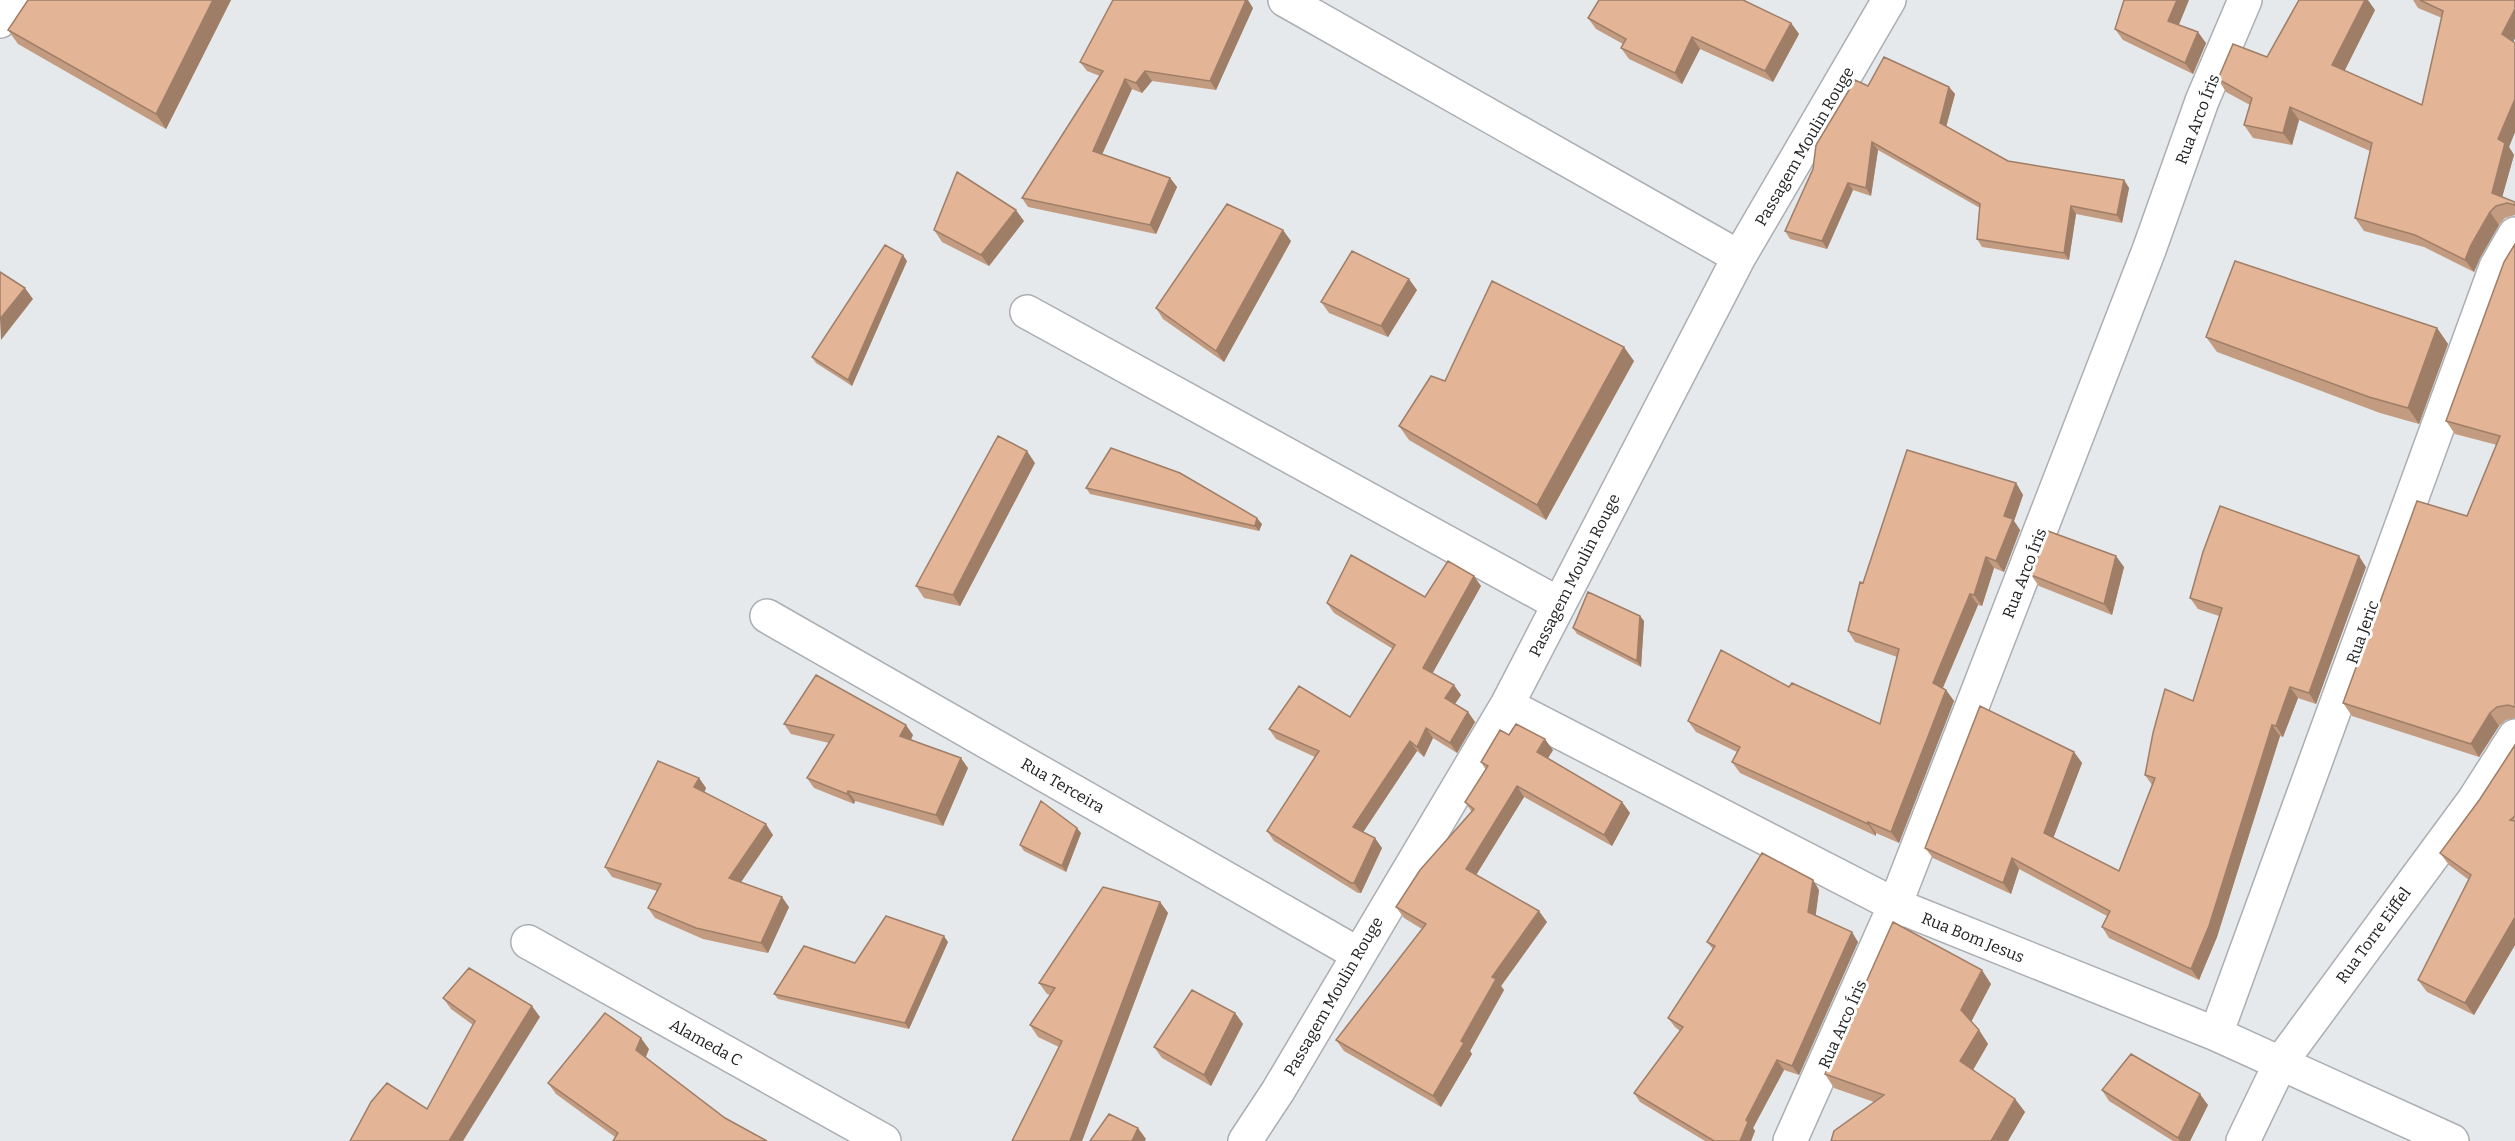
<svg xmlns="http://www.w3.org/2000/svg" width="2515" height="1141" font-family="Bitter,serif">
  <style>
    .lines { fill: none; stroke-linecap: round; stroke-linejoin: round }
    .minor-casing { stroke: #abaeb2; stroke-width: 36 }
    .minor { stroke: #fff; stroke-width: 33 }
    .wall { fill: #c39b80 }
    .shaded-wall { fill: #9f7e68 }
    .building { fill: #e3b495; stroke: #9f7e68; stroke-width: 1.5 }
    .labels { text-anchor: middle; stroke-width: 6; stroke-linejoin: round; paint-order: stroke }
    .street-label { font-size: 16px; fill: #202122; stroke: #fff }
  </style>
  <rect width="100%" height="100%" fill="#e5e9ec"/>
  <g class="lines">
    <defs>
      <path id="minor" d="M1285 0 1739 257
        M0 21 12 0
        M1027 312 1559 604
        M767 616 1358 954
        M1507 705 1895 905 2216 1034 2452 1141
        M528 942 884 1141
        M2216 1034 2496 267 2515 234
        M1245 1141 1278 1091 1507 705 1739 257 1889 0
        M1790 1141 1895 905 2149 250 2202 101 2245 0
        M2243 1141 2281 1062 2474 800 2515 736"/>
    </defs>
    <!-- minor casing -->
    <use href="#minor" class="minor-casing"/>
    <!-- minor -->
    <use href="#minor" class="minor"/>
  </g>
  <!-- wall -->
  <path class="wall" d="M28 0H231L166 129 18 44 8 30Z
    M2413 0H2515V38L2513 42 2515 43V132L2509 147 2514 155 2502 197 2515 202V215L2505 218 2499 225 2480 258 2474 272 2424 247 2364 231 2355 218 2370 151 2299 120 2292 145 2253 138 2244 125 2250 105 2226 92 2218 79 2375 10 2344 71 2422 105 2442 18 2418 8Z
    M1253 8 1216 90 1152 81 1142 93 1132 89 1102 154 1170 178 1177 187 1156 234 1028 207 1022 198 1100 76 1087 71 1080 62Z
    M1588 18 1791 23 1799 34 1773 82 1700 49 1682 84 1629 59 1621 48 1623 44 1596 29Z
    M2179 25 2206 43 2193 74 2123 40 2115 29Z
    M1868 86 1949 87 1955 94 1946 127 2008 161 2124 180 2129 188 2122 223 2076 214 2069 260 1982 247 1977 239 1980 208 1878 150 1871 196 1853 190 1827 249 1790 239 1785 231Z
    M1024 221 989 266 942 242 934 230Z
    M1291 241 1224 362 1163 319 1156 308Z
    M2515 244V718L2506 720 2499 726 2479 757 2352 716 2343 703 2467 516 2497 445 2455 434 2446 421Z
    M907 261 852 386 816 363 812 357Z
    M1417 290 1388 337 1329 313 1321 302Z
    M2437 328 2448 344 2419 424 2380 413 2217 352 2206 337Z
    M1634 361 1546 520 1409 440 1399 426 1445 381Z
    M1035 463 960 606 924 598 916 586Z
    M2016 483 2023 495 2014 521 2020 530 2004 572 1994 568 1982 606 1978 605 1943 688 1946 690 1954 701 1899 843 1876 833V836L1740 773 1732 762 1737 752 1696 732 1688 721 1789 687 1880 724 1897 657 1855 642 1848 631 1863 583Z
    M1086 488 1262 524 1259 531 1090 494Z
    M2124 567 2112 615 2039 586 2031 575Z
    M2366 567 2316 704 2298 698 2283 737 2280 736 2217 937 2199 980 2109 938 2102 927 2107 916 2019 869 2011 894 1933 858 1925 848 2074 752 2082 763 2053 838 2119 871 2152 785 2145 775 2193 701 2219 616 2198 609 2190 598Z
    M1481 586 1432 673 1461 695 1455 704 1468 712 1475 722 1457 753 1433 738 1424 757 1417 751 1363 832 1382 848 1361 893H1358L1274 841 1267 831 1315 757 1276 739 1269 729 1350 717 1393 649 1334 613 1327 603 1425 597Z
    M1640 616 1644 621 1641 667 1577 634 1573 628Z
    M784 724 913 735 911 739 968 768 943 826 855 801 854 804 814 788 807 778 829 743 791 734Z
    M1509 735 1553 750 1548 758 1622 802 1630 813 1612 846 1524 797 1476 875 1547 922 1501 986 1504 990 1470 1051 1472 1054 1441 1107 1344 1051 1336 1040 1422 929 1404 918 1396 907 1472 812 1465 802 1486 770 1481 762Z
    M2515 745V945L2474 1015 2427 992 2418 980 2469 880 2449 865 2440 853 2480 799Z
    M699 778 706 788 704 792 773 835 741 882 789 907 768 953 703 939 655 918 648 908 657 891 612 877 605 867Z
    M1081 833 1066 872 1024 851 1020 845Z
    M1813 880 1819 890 1815 916 1858 942 1799 1075 1784 1070 1753 1128 1755 1131 1751 1141H1705L1640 1102 1634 1093 1680 1031 1675 1027 1668 1018 1713 949 1707 942Z
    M1160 902 1168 913 1082 1141H1012L1059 1047 1038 1037 1030 1025 1050 995 1047 994 1039 983Z
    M948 942 909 1029 778 999 774 994 855 963Z
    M1991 984 1971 1022 1979 1030 1988 1044 1973 1070 2015 1099 2025 1112 2008 1141H1831L1874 1102 1834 1088 1825 1074Z
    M443 998 540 1017 427 1109 473 1025 451 1009Z
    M1235 1013 1243 1024 1211 1086 1162 1058 1154 1047Z
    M649 1049 645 1058 725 1118 615 1137 556 1094 548 1083Z
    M2102 1090 2208 1105 2190 1141H2173L2109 1101Z"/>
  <!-- shaded-wall -->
  <path class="shaded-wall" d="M213 0H231L166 129 156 114Z
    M1246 0H1248L1253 8 1216 90 1210 81Z
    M2177 0H2189L2176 32 2168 21Z
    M2365 0H2368L2375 10 2341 78 2332 65Z
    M2515 9V38L2511 47 2502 34Z
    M1791 23 1799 34 1773 82 1765 71Z
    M2198 32 2206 43 2193 74 2185 63Z
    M1692 37 1700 49 1682 84 1675 73Z
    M1145 71 1152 81 1142 93 1136 83Z
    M1125 79 1132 89 1099 161 1093 151Z
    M1949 87 1955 94 1945 131 1940 123Z
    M2515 99V132L2509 147 2514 155 2500 205 2492 193 2498 139Z
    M2290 107 2299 120 2292 145 2283 133Z
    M1872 142 1878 150 1871 196 1866 188Z
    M1170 178 1177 187 1156 234 1150 225Z
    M2124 180 2129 188 2122 223 2117 215Z
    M1848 183 1853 190 1827 249 1822 241Z
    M2071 206 2076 214 2069 260 2064 253Z
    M1016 210 1024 221 989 266 981 255Z
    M2490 212 2499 225 2480 258 2474 272 2465 260 2471 245Z
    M1283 230 1291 241 1224 362 1216 351Z
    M903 255 907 261 852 386 848 380Z
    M1409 279 1417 290 1388 337 1381 326Z
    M25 288 33 299 1 340 0 319Z
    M2437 328 2448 344 2419 424 2408 408Z
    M1624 347 1634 361 1546 520 1537 505Z
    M1027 451 1035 463 960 606 953 595Z
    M2016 483 2023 495 2014 521 2020 530 2004 572 1996 561 2004 516Z
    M1257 518 1262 524 1259 531 1255 526Z
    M2116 556 2124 567 2112 615 2104 604Z
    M2359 556 2366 567 2316 704 2309 693Z
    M1986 557 1994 568 1982 606 1974 595Z
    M1474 576 1481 586 1430 678 1423 668Z
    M1970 594 1978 605 1940 694 1933 683Z
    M1640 616 1644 621 1641 667 1637 661Z
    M1454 685 1461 695 1452 708 1445 698Z
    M2290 687 2298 698 2283 737 2276 726Z
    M1946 690 1954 701 1899 843 1891 832Z
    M1468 712 1475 722 1457 753 1450 743Z
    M2490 713 2499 726 2479 757 2471 744Z
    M906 725 913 735 908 746 900 736Z
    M2272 725 2280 736 2217 937 2199 980 2191 969Z
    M1426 728 1433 738 1424 757 1417 747Z
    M1545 739 1553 750 1545 763 1537 752Z
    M1410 741 1417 751 1360 837 1353 827Z
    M2074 752 2082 763 2051 844 2044 833Z
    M961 758 968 768 943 826 936 815Z
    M699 778 706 788 702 798 694 787Z
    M1517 786 1524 797 1473 880 1466 869Z
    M848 791 855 801 854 804 847 794Z
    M1622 802 1630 813 1612 846 1604 835Z
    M1868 822 1876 833V836L1868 824Z
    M766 824 773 835 737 888 729 878Z
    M1077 828 1081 833 1066 872 1062 866Z
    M1375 838 1382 848 1361 893 1354 883Z
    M2012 858 2019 869 2011 894 2003 883Z
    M1813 880 1819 890 1815 921 1808 912Z
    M782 897 789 907 768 953 761 943Z
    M1160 902 1168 913 1082 1141H1070Z
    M1539 911 1547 922 1501 986 1504 990 1470 1051 1472 1054 1441 1107 1433 1096 1492 977Z
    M2514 919 2515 921V945L2474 1015 2465 1003Z
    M1852 932 1858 942 1799 1075 1792 1066Z
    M944 936 948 942 909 1029 905 1023Z
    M1982 970 1991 984 1970 1024 1961 1010Z
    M532 1006 540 1017 463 1141H449Z
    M1235 1013 1243 1024 1211 1086 1204 1075Z
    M1979 1030 1988 1044 1970 1075 1960 1061Z
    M641 1038 649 1049 644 1062 636 1050Z
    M1777 1060 1784 1070 1753 1128 1755 1131 1751 1141H1740L1746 1120Z
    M2200 1094 2208 1105 2190 1141H2180L2178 1138Z
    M2015 1099 2025 1112 2008 1141H1991Z
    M1138 1128 1146 1139 1145 1141H1132Z"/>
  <!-- building -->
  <path class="building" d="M28 0H213L156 114 8 30Z
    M1113 0H1246L1210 81 1145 71 1136 83 1125 79 1093 151 1170 178 1150 225 1022 198 1103 71 1080 62Z
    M1599 0H1743L1791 23 1765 71 1692 37 1675 73 1621 48 1626 39 1588 18Z
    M2124 0H2177L2168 21 2198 32 2185 63 2115 29Z
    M2299 0H2365L2332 65 2422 105 2443 11 2420 0H2515V9L2502 34 2515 43V99L2498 139 2505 143 2492 193 2515 202V205L2507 203 2496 206 2490 212 2471 245 2465 260 2415 235 2355 218 2372 143 2290 107 2283 133 2244 125 2252 98 2218 79 2233 44 2267 57Z
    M1884 57 1949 87 1940 123 2008 161 2124 180 2117 215 2071 206 2064 253 1977 239 1980 204 1872 142 1866 188 1848 183 1822 241 1785 231 1813 169 1816 145 1855 80 1868 86Z
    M957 172 1016 210 981 255 934 230Z
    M1227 204 1283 230 1216 351 1156 308Z
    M2515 244V707L2508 705 2497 707 2490 713 2471 744 2343 703 2417 501 2467 516 2500 436 2446 421 2504 262Z
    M885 245 903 255 848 380 812 357Z
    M1352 251 1409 279 1381 326 1321 302Z
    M2235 261 2437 328 2408 408 2369 397 2206 337Z
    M0 272 25 288 0 319Z
    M1492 281 1624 347 1537 505 1399 426 1431 376 1445 381Z
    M998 436 1027 451 953 595 916 586Z
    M1111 448 1180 473 1257 518 1255 526 1086 488Z
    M1907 450 2016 483 2004 516 2013 519 1996 561 1986 557 1974 595 1970 594 1933 683 1946 690 1891 832 1868 822V824L1732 762 1740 747 1688 721 1721 650 1789 687 1792 683 1880 724 1899 649 1848 631 1860 582 1863 583Z
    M2220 506 2359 556 2309 693 2290 687 2276 726 2272 725 2209 926 2191 969 2102 927 2110 911 2012 858 2003 883 1925 848 1980 706 2074 752 2044 833 2119 871 2155 778 2145 775 2153 733 2165 689 2193 701 2222 608 2190 598 2203 552Z
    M2048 531 2116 556 2104 604 2031 575Z
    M1351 555 1425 597 1448 561 1474 576 1423 668 1454 685 1445 698 1468 712 1450 743 1426 728 1417 747 1410 741 1353 827 1375 838 1354 883H1351L1267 831 1319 751 1269 729 1299 686 1350 717 1395 645 1327 603Z
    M1588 592 1640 616 1637 661 1573 628Z
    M816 675 906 725 900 736 961 758 936 815 848 791 847 794 807 778 834 735 784 724Z
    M1516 724 1545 739 1537 752 1622 802 1604 835 1517 786 1466 869 1539 911 1492 977 1496 979 1461 1041 1464 1043 1433 1096 1336 1040 1426 924 1396 907 1420 870 1474 809 1465 802 1488 766 1481 762 1500 730 1509 735Z
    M2515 745V816L2510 820 2515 821V920L2514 919 2465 1003 2418 980 2471 875 2440 853 2480 799Z
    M658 761 699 778 694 787 766 824 729 878 782 897 761 943 696 928 648 908 661 884 605 867Z
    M1041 801 1077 828 1062 866 1020 845Z
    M1762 853 1813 880 1808 912 1852 932 1792 1066 1777 1060 1746 1120 1748 1122 1740 1141H1714L1634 1093 1683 1027 1668 1018 1715 946 1707 942Z
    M1103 887 1160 902 1070 1141H1012L1062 1041 1030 1025 1055 988 1039 983Z
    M886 916 944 936 905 1023 774 994 804 946 855 963Z
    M1893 922 1982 970 1961 1010 1979 1030 1960 1061 2015 1099 1991 1141H1831L1834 1131 1884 1095 1825 1074Z
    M469 968 532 1006 449 1141H350L371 1102 387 1083 427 1109 475 1021 443 998Z
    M1192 990 1235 1013 1204 1075 1154 1047Z
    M605 1013 641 1038 636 1050 725 1118 767 1141H613L618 1133 548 1083Z
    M2131 1054 2200 1094 2178 1138 2102 1090Z
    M1109 1114 1138 1128 1132 1141H1090Z"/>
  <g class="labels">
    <!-- street labels -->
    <g class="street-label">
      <text transform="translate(2197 119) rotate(-69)" y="6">Rua Arco Íris</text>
      <text transform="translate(1804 146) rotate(-60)" y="6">Passagem Moulin Rouge</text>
      <text transform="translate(2024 573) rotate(-69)" y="6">Rua Arco Íris</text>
      <text transform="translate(1574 575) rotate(-63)" y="6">Passagem Moulin Rouge</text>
      <text transform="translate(2362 632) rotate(-70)" y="6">Rua Jeric</text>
      <text transform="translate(1063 785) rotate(30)" y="6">Rua Terceira</text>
      <text transform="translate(2373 935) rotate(-54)" y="6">Rua Torre Eiffel</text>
      <text transform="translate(1973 937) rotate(22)" y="6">Rua Bom Jesus</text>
      <text transform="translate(1333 996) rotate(-60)" y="6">Passagem Moulin Rouge</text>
      <text transform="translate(1842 1024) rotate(-66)" y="6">Rua Arco Íris</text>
      <text transform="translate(706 1042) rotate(29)" y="6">Alameda C</text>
    </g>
  </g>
</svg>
